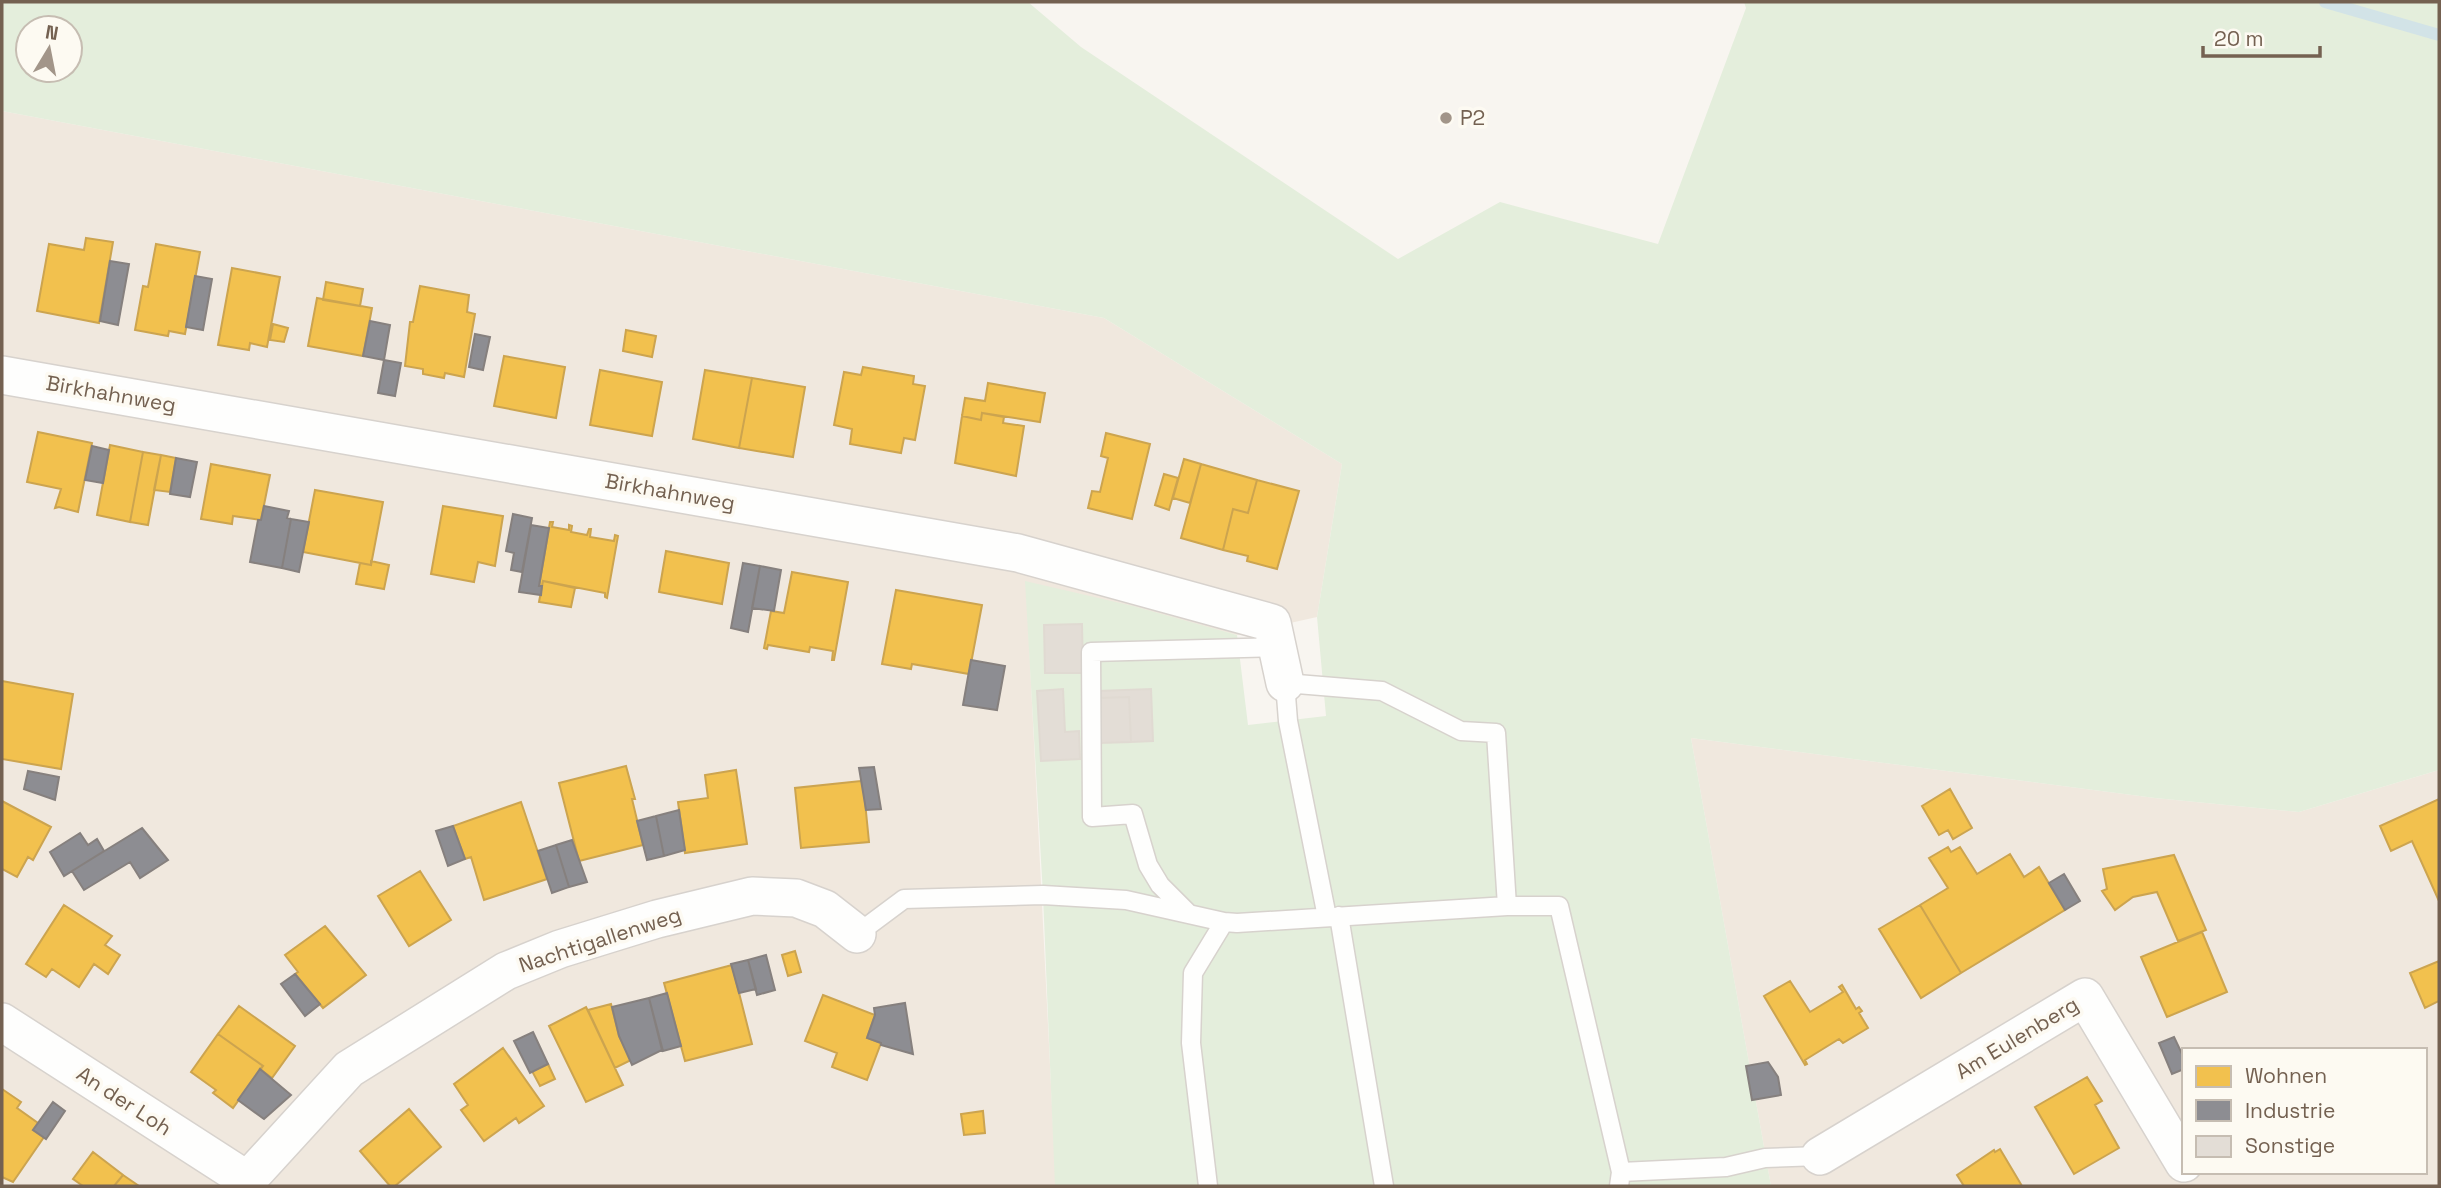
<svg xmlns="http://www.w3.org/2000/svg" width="2441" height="1188" font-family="'Space Grotesk',sans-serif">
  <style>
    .residential { fill: #f0e8de; fill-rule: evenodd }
    .green { fill: #e4eedc; fill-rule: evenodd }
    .homes { fill: #f2c14e; stroke: #cca44f; stroke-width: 2 }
    .industry { fill: #8d8d92; stroke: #86807e; stroke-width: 2 }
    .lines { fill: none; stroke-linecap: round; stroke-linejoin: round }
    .stream { stroke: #d2e3e7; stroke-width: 12 }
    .building { fill: #e3ddd6; stroke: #e0dad2; stroke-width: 2 }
    .lane-casing { stroke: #d7d2cd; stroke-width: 21 }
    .street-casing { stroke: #d7d2cd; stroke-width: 40 }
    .lane { stroke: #fefefd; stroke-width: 18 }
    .street { stroke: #fefefd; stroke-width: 37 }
    .poi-dot { fill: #a29589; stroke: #fdfaf2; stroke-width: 2.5 }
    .labels { text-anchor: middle; stroke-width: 7; stroke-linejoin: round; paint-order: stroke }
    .poi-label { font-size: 21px; fill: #746151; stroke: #fdfaf2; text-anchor: start }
    .street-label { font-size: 21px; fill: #746151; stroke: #fdfaf2 }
  </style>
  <rect width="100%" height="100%" fill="#f8f5f0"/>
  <!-- residential -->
  <path class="residential" d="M2 111 1104 318 1342 464 1317 617 1237 635 1026 582 1056 1186H2Z
    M1691 738 2155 798 2299 812 2439 770V1186H1771ZM2184 1050H2425V1172H2184Z"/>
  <!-- green -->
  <path class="green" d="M2 2H1028L1081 47 1398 259 1500 202 1658 244 1746 8 1744 2H2439V770L2299 812 2155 798 1691 738 1771 1186H1055L1043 895 1025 581 1133 606 1237 635 1248 725 1326 716 1317 617 1342 464 1104 318 2 111ZM28 28H70V70H28Z"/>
  <!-- homes -->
  <path class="homes" d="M86 238 113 242 99 323 37 311 49 244 84 250Z
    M156 244 200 252 185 334 169 331 168 336 135 330 143 286 148 287Z
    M232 268 280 277 267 347 250 343 249 350 218 345Z
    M326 282 363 289 360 306 323 300Z
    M420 286 469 295 467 312 475 314 464 377 445 373 444 378 423 374V369L405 366 410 322H413Z
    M317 298 372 308 363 356 308 346Z
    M273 324 288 328 284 342 270 340Z
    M626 330 656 336 652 357 623 351Z
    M504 356 565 367 556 418 494 406Z
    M863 367 914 376 913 384 925 386 915 440 904 438 901 453 850 444 852 429 834 425 844 372 861 375Z
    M600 370 662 382 652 436 590 425Z
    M705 370 752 378 739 448 693 439Z
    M752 378 805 387 793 457 739 448Z
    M988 383 1045 393 1040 422 982 413 981 420 962 416 965 398 985 401Z
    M982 413 1004 417 1003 423 1024 426 1016 476 955 463 962 416 981 420Z
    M38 432 92 443 78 512 59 507 55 508 61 489 27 482Z
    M1106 433 1150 444 1132 519 1088 508 1092 491 1100 492 1108 458 1101 456Z
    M110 445 143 452 130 522 97 515Z
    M143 452 161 455 148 525 130 522Z
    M161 455 176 458 170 492 154 490Z
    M1184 459 1201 464 1190 503 1173 498Z
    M211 464 270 475 261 520 233 516 232 524 201 519Z
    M1201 464 1257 480 1248 513 1233 509 1223 550 1181 538Z
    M1164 474 1178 478 1169 510 1155 505Z
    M1257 480 1299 491 1277 569 1247 561 1248 556 1223 550 1233 509 1248 513Z
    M315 490 383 502 371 565 303 552Z
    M443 506 503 516 495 566 478 562 474 582 431 574Z
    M550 522H553L552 527 569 530V525L572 526 571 532 587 535 589 529H591L590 537 614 541 615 535 618 536 607 598 605 597V593L543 581 542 586H539Z
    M666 551 729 563 722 604 659 592Z
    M371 561 389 565 384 589 356 584 360 563 371 565Z
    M792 572 848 582 834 660H832L833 651 810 647 809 652 768 645 767 649 764 648 771 611 784 613Z
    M543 581 575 588 571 607 539 602Z
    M896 590 982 605 969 674 912 664 911 669 882 664Z
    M2 681 73 694 61 769 2 759Z
    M626 766 635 799H632L643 845 579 861 559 783Z
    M736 770 747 844 685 853 678 802 708 798 705 775Z
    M861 781 863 782 869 842 801 848 795 788Z
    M1950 789 1972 828 1953 839 1948 830 1939 835 1922 806Z
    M2439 799V901L2412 841 2391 851 2380 826Z
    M2 801 51 827 33 860 28 857 17 877 2 869Z
    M521 802 547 879 484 900 471 857 465 859 453 826Z
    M1948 847 1951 852 1960 847 1977 874 2010 854 2024 877 2039 867 2065 910 1961 973 1920 905 1948 888 1929 858Z
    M2174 855 2206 930 2178 941 2157 892 2133 897 2115 910 2102 891 2107 889 2103 869Z
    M420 871 451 920 409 946 378 896Z
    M64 905 112 936 105 945 120 955 108 974 94 964 79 987 52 969 46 977 26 964Z
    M1920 905 1961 973 1921 998 1879 929Z
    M325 926 366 975 323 1008 295 974 298 972 285 955Z
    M2202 932 2227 992 2167 1017 2141 957Z
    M795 951 801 972 788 976 782 955Z
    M2439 961V1001L2425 1008 2410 973Z
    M732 965 752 1044 685 1061 664 983Z
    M1790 981 1810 1012 1843 992 1839 987 1842 985 1856 1009 1859 1007 1862 1011 1859 1013 1868 1028 1843 1043 1839 1039 1805 1060 1807 1064 1805 1065 1764 996Z
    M823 995 875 1015 867 1038 881 1043 867 1080 832 1067 837 1053 805 1041Z
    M611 1004 619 1036 631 1060 615 1068 588 1010Z
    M239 1006 295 1046 272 1078 260 1069 263 1066 218 1034Z
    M586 1007 623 1085 586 1102 549 1026Z
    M218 1034 263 1066 233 1108 213 1093 216 1090 191 1072Z
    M503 1048 544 1106 519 1123 516 1118 484 1141 461 1110 468 1105 454 1084Z
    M548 1064 555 1079 540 1086 532 1071Z
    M2087 1077 2102 1101 2095 1105 2119 1148 2074 1174 2035 1107Z
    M2 1089 21 1102 17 1108 38 1123 33 1130 44 1137 13 1182 2 1177Z
    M409 1109 441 1147 395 1186H390L360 1151Z
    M983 1111 985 1133 964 1135 961 1114Z
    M2000 1149 2022 1186H1964L1957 1175 1994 1150 1995 1152Z
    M93 1152 123 1175 114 1186H83L73 1179Z
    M123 1175 139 1186H114Z"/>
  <!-- industry -->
  <path class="industry" d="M110 261 129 264 118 325 100 321Z
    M195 276 212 279 203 330 186 327Z
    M370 321 390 325 384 360 363 356Z
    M475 334 490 337 483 370 469 367Z
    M384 360 401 363 395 396 378 393Z
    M92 446 109 450 103 483 85 480Z
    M176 458 197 462 190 497 170 494Z
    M264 506 289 511 287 518 291 519 282 568 250 562 258 520H261Z
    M513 514 532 518 522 572 511 570 514 553 506 551Z
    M291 519 309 522 299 572 282 568Z
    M531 525 549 528 539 586H542L541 595 519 592Z
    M743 563 760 566 748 632 731 628Z
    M760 566 781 570 774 611 752 608Z
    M971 660 1005 666 997 710 963 705Z
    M874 767 881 809 866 810 859 768Z
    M28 771 59 777 55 800 24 789Z
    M679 810 685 850 664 856 656 816Z
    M656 816 664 856 647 860 637 821Z
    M453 826 465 859 448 866 436 831Z
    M142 828 168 860 140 878 130 862 84 890 72 871Z
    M80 833 88 845 97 839 104 851 64 876 50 852Z
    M572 840 587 882 569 887 556 845Z
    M556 845 569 887 552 893 538 851Z
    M2064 874 2080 901 2065 910 2049 883Z
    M766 955 775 990 757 995 748 960Z
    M748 960 756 989 739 993 731 964Z
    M295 974 320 1004 305 1016 281 984Z
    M667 993 681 1046 663 1051 649 998Z
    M649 998 662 1050 632 1065 619 1036 612 1007Z
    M905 1003 913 1054 881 1045V1043L867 1038 875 1015 874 1008Z
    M533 1032 548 1064 530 1073 514 1041Z
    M2174 1037 2184 1058V1069L2172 1074 2159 1043Z
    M1768 1062 1778 1077 1781 1095 1752 1100 1746 1066Z
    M260 1069 291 1095 264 1119 238 1100Z
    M53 1102 65 1111 46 1139 33 1130Z"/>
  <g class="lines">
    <!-- stream -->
    <path class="stream" d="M2325 2 2439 35"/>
  </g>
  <!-- building -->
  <path class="building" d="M1082 624 1083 673H1045L1044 625Z
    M1063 689 1065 732 1079 731 1080 759 1041 761 1037 691Z
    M1151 689 1153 741 1131 742 1129 697 1098 698V691Z
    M1129 697 1131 742 1099 743 1098 698Z"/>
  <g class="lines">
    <defs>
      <path id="lane" d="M1189 914 1160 885 1148 865 1133 814 1092 817 1091 652 1278 647
        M1339 916 1384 1186
        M1327 917 1288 721 1285 683 1382 691 1461 731 1496 733 1507 906
        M857 934 904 899 1043 895 1126 900 1224 922 1237 923 1507 906H1559L1621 1172 1619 1186
        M1621 1172 1726 1167 1765 1158 1820 1156
        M1208 1186 1191 1043 1193 973 1224 922"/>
      <path id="street" d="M2 375 1018 553 1272 623 1285 683
        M2 1022 247 1180
        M1820 1156 2085 997 2184 1163
        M242 1186 349 1069 506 971 560 949 657 919 752 896 796 898 825 909 857 934"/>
    </defs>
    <!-- lane casing -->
    <use href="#lane" class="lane-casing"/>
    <!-- street casing -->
    <use href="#street" class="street-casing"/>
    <!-- lane -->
    <use href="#lane" class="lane"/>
    <!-- street -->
    <use href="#street" class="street"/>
  </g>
  <!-- markers -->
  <circle class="poi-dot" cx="1446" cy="118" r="7"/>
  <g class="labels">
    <!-- poi labels -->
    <g class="poi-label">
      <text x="1460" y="125">P2</text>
    </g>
    <!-- street labels -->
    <g class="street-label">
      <text transform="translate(111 394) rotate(10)" y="7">Birkhahnweg</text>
      <text transform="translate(670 492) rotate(10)" y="7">Birkhahnweg</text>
      <text transform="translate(600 940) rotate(-18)" y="7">Nachtigallenweg</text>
      <text transform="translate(2017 1038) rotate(-31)" y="7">Am Eulenberg</text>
      <text transform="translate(124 1101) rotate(33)" y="7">An der Loh</text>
    </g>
  </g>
  <!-- border -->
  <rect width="2441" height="1188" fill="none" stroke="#746151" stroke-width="7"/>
  <!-- legend -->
  <rect x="2182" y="1048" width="245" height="126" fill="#fdfaf2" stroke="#c6bdb2" stroke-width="2"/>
  <rect x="2196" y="1066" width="35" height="21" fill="#f2c14e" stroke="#c6bdb2" stroke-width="2"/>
  <text x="2245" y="1083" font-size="21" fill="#746151">Wohnen</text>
  <rect x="2196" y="1100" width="35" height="21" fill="#8d8d92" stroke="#c6bdb2" stroke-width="2"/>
  <text x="2245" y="1118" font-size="21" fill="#746151">Industrie</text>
  <rect x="2196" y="1136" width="35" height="21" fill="#e3ddd6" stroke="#c6bdb2" stroke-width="2"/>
  <text x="2245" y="1153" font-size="21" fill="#746151">Sonstige</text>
  <!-- north arrow -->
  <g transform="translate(49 49) rotate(10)"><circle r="33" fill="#fdfaf2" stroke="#c6bdb2" stroke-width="2"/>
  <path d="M0-5L12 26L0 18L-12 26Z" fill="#a29589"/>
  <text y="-10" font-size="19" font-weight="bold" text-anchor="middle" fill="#746151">N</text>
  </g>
  <!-- scale -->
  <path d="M2203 46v10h117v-10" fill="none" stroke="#746151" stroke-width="3.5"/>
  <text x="2214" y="46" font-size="21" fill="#746151" stroke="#fdfaf2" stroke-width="5" paint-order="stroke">20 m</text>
</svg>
